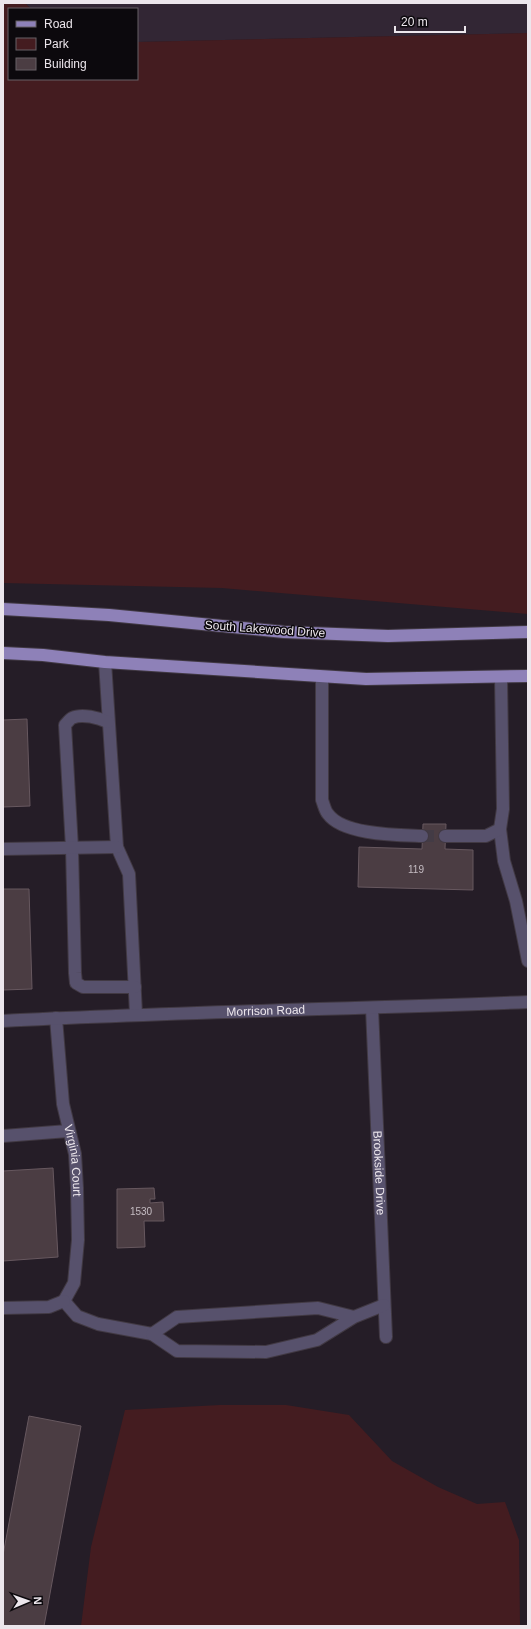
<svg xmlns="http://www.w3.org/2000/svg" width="531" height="1629" font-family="Arial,sans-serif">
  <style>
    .built { fill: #322634 }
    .green { fill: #441c20 }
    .building { fill: #4b3d43; stroke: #67585f }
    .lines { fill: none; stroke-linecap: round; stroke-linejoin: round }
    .minor-tunnel { stroke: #433b45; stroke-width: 12; stroke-dasharray: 12 6; stroke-linecap: butt }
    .minor-casing { stroke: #413943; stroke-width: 14 }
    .major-casing { stroke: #413943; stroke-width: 14 }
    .minor { stroke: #57516c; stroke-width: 12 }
    .major { stroke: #8e81b8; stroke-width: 12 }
    .labels { text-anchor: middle; stroke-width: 3; stroke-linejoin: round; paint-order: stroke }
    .number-label { font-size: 10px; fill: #c4bcc2 }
    .street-label { font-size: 12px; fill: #ece6ec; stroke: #0c090d }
  </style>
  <rect width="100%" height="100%" fill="#251d27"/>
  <!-- built -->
  <path class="built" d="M25 3H528V33L137 42V9H31Z"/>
  <!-- green -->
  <path class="green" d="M3 3H25L31 9H9V79H137V42L528 33V614L222 588 3 583Z
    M220 1405H286L349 1415 392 1461 438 1487 477 1504 505 1502 519 1540 520 1626H81L91 1547 125 1410Z"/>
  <!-- building -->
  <path class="building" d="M27 719 30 806 3 807V720Z
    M423 824H446L445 849 473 850V890L358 887 359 847 422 849Z
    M3 889H29L32 989 3 990Z
    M53 1168 58 1257 3 1261V1171Z
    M154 1188 155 1199H150V1203L163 1202 164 1221H144L145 1247 117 1248V1189Z
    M29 1416 81 1426 44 1626H3V1555Z"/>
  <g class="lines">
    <!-- minor-tunnel -->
    <path class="minor-tunnel" d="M422 836H445"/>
    <defs>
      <g id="minor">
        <path d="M105 662 117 847 129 874 136 1014"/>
        <path d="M322 677V800C324 805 325 811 328 814 343 835 398 835 422 836"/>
        <path d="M108 722C99 718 82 713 72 718 70 719 67 723 65 725L72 848 75 973 76 983 83 987H135"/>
        <path d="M500 829 504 861 516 901 528 961"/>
        <path d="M445 836H486L500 829 503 809 501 677"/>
        <path d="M3 849 117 847"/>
        <path id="s1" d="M372 1008 386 1337"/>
        <path id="s2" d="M56 1018 63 1104 75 1154 77 1188 78 1240 74 1283 64 1301"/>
        <path id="s3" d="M3 1021C178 1012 353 1009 528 1002"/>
        <path d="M3 1136 68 1131"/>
        <path d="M64 1301 77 1316 98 1324 152 1334"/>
        <path d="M3 1308 49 1307 64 1301"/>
        <path d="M354 1317 317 1340 266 1352 177 1351 152 1334 177 1317 318 1308 354 1317 384 1305"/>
      </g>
      <path id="major" d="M3 609 109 615 284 632 388 636 528 632
        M3 653 43 655 105 662 366 679 528 676"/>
    </defs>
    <!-- minor casing -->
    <use href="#minor" class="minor-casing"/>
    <!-- major casing -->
    <use href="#major" class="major-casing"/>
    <!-- minor -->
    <use href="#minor" class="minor"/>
    <!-- major -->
    <use href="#major" class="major"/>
  </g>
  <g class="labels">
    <!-- number labels -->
    <g class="number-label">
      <text x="416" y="873">119</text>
      <text x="141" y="1215">1530</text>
    </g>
    <!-- street labels -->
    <g class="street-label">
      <text transform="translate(265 629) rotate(4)" y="4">South Lakewood Drive</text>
      <text dy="4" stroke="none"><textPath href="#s3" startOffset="263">Morrison Road</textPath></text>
      <text dy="4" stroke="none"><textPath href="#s2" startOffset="144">Virginia Court</textPath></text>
      <text dy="4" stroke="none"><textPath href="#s1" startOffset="165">Brookside Drive</textPath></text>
    </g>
  </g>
  <!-- border -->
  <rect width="531" height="1629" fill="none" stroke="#ece6ec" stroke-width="8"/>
  <!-- legend -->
  <rect x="8" y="8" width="130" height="72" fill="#0c090d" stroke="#666166"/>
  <rect x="16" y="21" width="20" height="6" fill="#8e81b8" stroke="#666166"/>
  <text x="44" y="28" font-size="12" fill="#ece6ec">Road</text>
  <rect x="16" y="38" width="20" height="12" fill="#441c20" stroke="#666166"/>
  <text x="44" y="48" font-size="12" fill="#ece6ec">Park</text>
  <rect x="16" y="58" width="20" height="12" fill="#4b3d43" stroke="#666166"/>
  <text x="44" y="68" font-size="12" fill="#ece6ec">Building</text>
  <!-- north arrow -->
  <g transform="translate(28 1601) rotate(88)" stroke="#0c090d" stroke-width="3" paint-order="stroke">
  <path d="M0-3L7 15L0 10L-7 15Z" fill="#ece6ec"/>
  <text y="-6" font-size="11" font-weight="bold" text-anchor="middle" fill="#ece6ec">N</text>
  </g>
  <!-- scale -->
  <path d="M395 26v6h70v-6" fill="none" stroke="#ece6ec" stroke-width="2"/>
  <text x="401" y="26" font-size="12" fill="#ece6ec" stroke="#0c090d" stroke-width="3" paint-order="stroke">20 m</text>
</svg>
